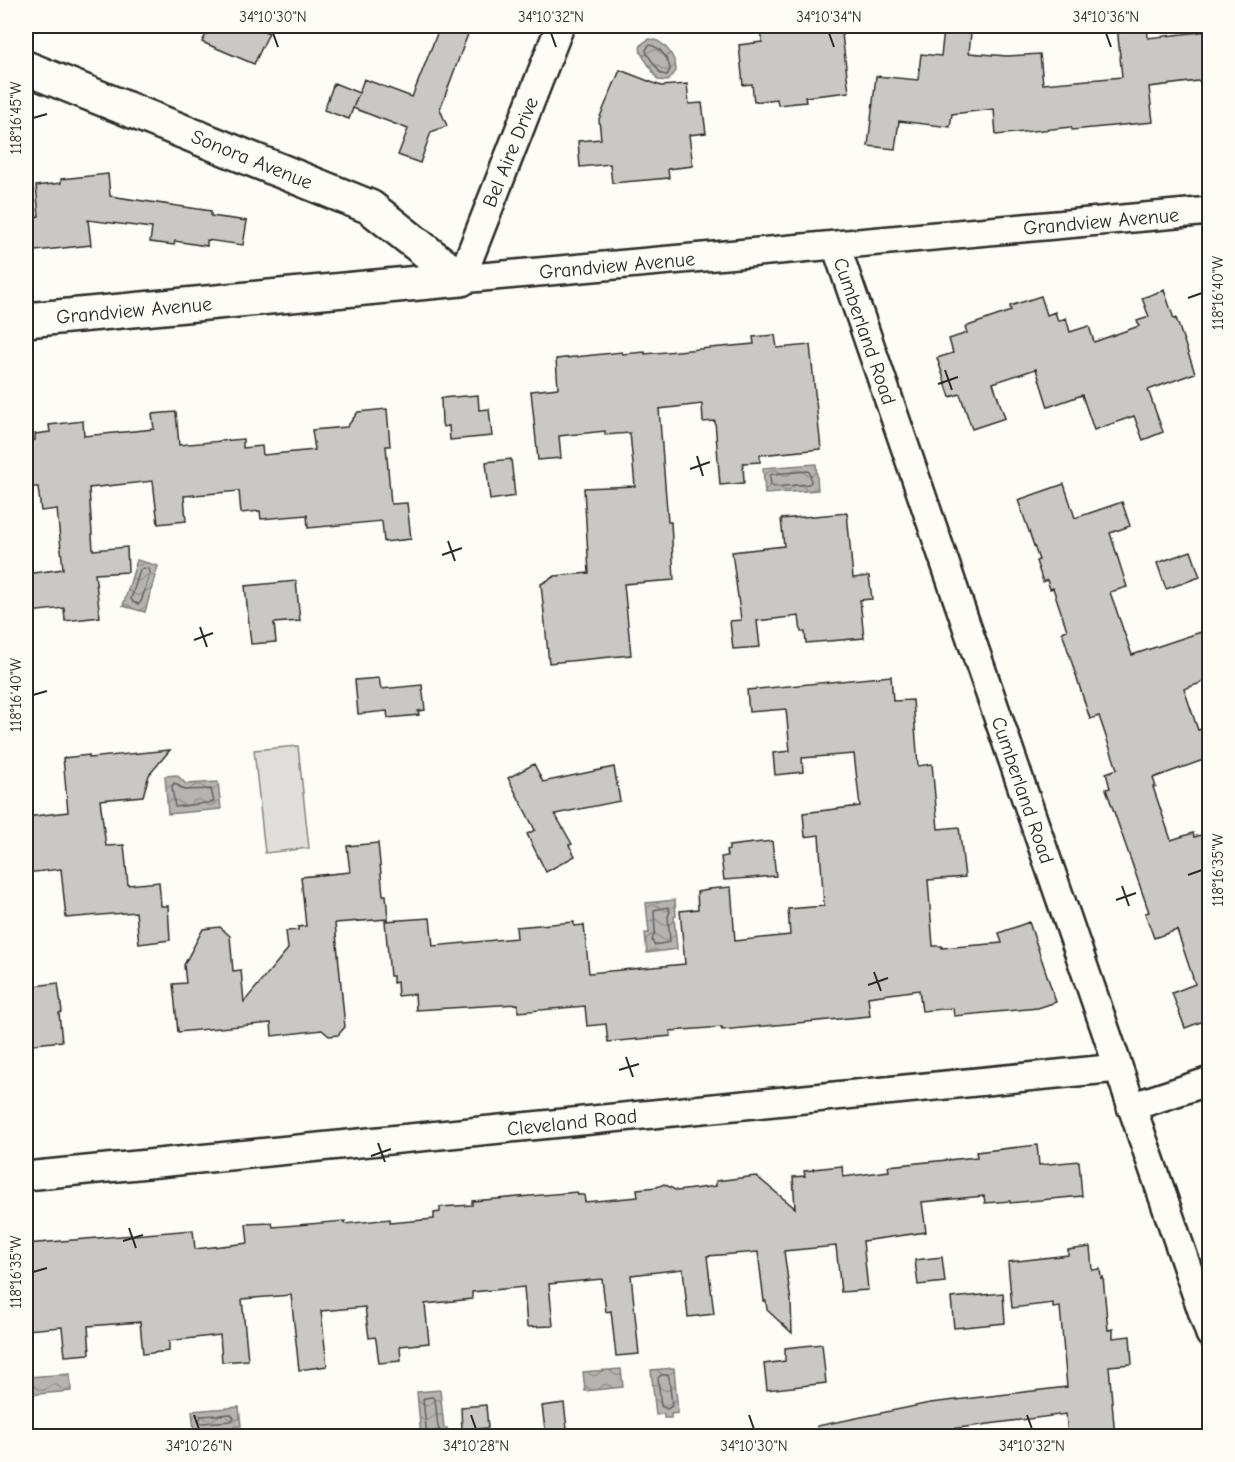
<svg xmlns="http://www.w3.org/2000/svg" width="1235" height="1462" font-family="'Comic Neue',sans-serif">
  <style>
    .grass { fill: #dfdeda; stroke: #858482; stroke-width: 1.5 }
    .water { fill: url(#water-waves); stroke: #7e7d7b; stroke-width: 1.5 }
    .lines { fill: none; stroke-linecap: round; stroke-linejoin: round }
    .shore { stroke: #626261; stroke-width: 1.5 }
    .building { fill: #c9c8c4; stroke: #2b2b2b; stroke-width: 1.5 }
    .minor-casing { stroke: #2b2b2b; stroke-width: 32 }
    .tertiary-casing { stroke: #2b2b2b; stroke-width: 38 }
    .minor { stroke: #fdfcf7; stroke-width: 27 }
    .tertiary { stroke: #fdfcf7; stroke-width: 33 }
    .ticks { fill: none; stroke: #2b2b2b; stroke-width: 2 }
    .labels { text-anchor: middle; stroke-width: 5; stroke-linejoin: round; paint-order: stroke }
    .street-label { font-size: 20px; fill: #2b2b2b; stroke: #fdfcf7 }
    .neatline { fill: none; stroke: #2b2b2b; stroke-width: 2 }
    .ticks-label { font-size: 15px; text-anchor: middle; fill: #2b2b2b }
  </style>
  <defs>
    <pattern id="water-waves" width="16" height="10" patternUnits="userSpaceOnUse" patternTransform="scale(1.5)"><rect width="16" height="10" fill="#b5b4b1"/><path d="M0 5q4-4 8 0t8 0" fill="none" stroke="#939390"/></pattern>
  </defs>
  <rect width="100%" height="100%" fill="#fdfcf7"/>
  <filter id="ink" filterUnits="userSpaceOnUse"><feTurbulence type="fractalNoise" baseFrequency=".0167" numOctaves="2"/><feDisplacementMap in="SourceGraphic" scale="12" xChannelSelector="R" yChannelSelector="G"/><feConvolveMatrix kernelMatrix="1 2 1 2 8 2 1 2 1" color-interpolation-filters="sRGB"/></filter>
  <g filter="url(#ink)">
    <!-- grass -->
    <path class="grass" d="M298 746 309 848 265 853 254 750Z"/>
    <!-- water -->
    <path class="water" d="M650 39C664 40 676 57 676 71L668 81 658 80C654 75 653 71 650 67 643 56 632 46 650 39Z
      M816 464 818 490 765 494 763 468Z
      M137 560 158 566 145 612 123 606Z
      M177 775 186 784 218 782 221 809 168 814 165 776Z
      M675 900 676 916 674 917 677 949 647 953 645 933H649L646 903Z
      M674 1368 678 1413 671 1414V1418H664V1414L656 1415 651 1370Z
      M621 1369 623 1387 585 1391 583 1372Z
      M70 1374 71 1391 27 1395 26 1377Z
      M440 1390 444 1428H447L448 1436H421L417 1392Z
      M239 1407 241 1426 194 1430 192 1411Z"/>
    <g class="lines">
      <!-- shore -->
      <path class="shore" d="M649 45C660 46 669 59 670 70L667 75 661 74 647 54 646 50Z
        M808 471 810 473 811 482 809 484 774 487 771 485 770 476 772 474Z
        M143 568 149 569 150 573 141 602 138 604 133 602 131 599 140 570Z
        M174 783 185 790 211 789 214 802 175 807 172 787Z
        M668 907 670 911 668 917 670 942 654 945 652 940 655 932 654 910Z
        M661 1375H667L669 1377 672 1406 667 1409 661 1406 658 1378Z
        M231 1414 234 1418 231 1421 202 1423 199 1421 201 1416Z
        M427 1436 423 1400 425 1398 432 1397 435 1399 438 1427 442 1436"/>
    </g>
    <!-- building -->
    <path class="building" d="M210 26H266L264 31 269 33 254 64 202 42Z
      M440 26H471L440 109 447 126 431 132 420 163 398 155 408 129 353 108 358 95 349 119 324 110 334 83 359 93 364 79 412 97Z
      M761 26H841L849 92 805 97 806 102 778 105 777 99 754 102 752 84 743 85 739 45 762 42Z
      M1117 26H1147L1148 38 1209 31V76H1205L1206 80 1149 87 1153 122 1072 130 1071 127 996 135 994 109 952 114 950 127 899 121 895 149 868 146 876 76 918 80 921 54 941 56 944 30 971 33 969 53 1007 56 1040 54 1043 84 1122 77Z
      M620 70 661 86 687 84 689 104 702 103 706 133 689 135 693 166 668 169 669 178 612 183 610 164 580 167 578 141 601 139 599 119Z
      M108 174 110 196 211 211V216L247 221 243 245 207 240V246L175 241 174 245 150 242 152 228 88 220 91 245 26 252V218L39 216 36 186 61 183V179Z
      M1164 290 1174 319 1176 318 1195 373 1148 390 1163 432 1143 440 1134 416 1094 430 1082 395 1048 407 1036 369 993 383 1005 418 972 429 960 394 950 397 937 358 953 353 949 339 967 333 965 327 1011 311 1010 306 1041 296 1047 315 1055 312 1058 321 1066 318 1070 332 1089 326 1094 342 1139 326 1137 321 1149 317 1142 298Z
      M775 335 777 348 810 345 821 449 760 455V462L743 463 744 483 720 485 715 421 703 422 702 404 659 409 668 522H671L674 580 624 584 631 655 549 663 541 584 555 576 589 573 584 488 635 486 630 433 605 435V431L559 436 561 458 538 460 531 391 558 388 556 359 622 352V354L645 352V354L754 344 753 337Z
      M478 395 479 410 489 409 492 436 450 440 449 426 443 427 442 423 441 398Z
      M387 409 390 446H386L391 504 407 503 411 539 384 542 382 521 308 528 307 515 261 519 260 511 241 513 239 491 184 496 186 521 158 524 153 481 89 488 93 550 127 547 128 572 95 574 100 617 65 621 64 608 30 612 26 574 63 569 57 509 41 511 38 487H30L26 445V441L35 440V434L50 432 49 425 83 421 84 436 154 429 152 414 176 412 179 445 243 439V448L262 446 263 455 315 450 312 430 347 427 358 412Z
      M511 459 515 496 490 500 486 462Z
      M1064 484 1075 518 1122 502 1130 526 1110 533 1127 587 1110 592 1132 655 1204 631 1209 649V680L1184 689 1198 730 1202 729 1209 750V758L1153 778 1156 787H1153L1171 840 1193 833 1194 837 1205 834 1209 847V1019L1185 1028 1172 993 1195 984 1177 930 1154 938 1145 913 1149 912 1106 789 1110 788 1106 773 1117 769 1099 716 1090 719 1062 632 1067 630 1053 588 1050 589 1047 580 1043 582 1036 561 1039 560 1018 500Z
      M847 513 853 578 869 576 872 599 860 600 864 638 806 643 805 632H801L799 616 757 621 760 647 733 649 730 621 741 620 732 552 784 546 781 519Z
      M1191 551 1200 577 1166 589 1157 563Z
      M296 581 300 621 274 623 276 642 251 644 245 586Z
      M891 676 893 701 913 700 918 766 932 764 938 829 959 827 965 877 928 880 933 946H942V948L1002 943 999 933 1029 922 1056 1002 1038 1008 954 1016 953 1008 922 1011 919 990 868 997 870 1016 722 1030V1027L670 1031 671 1036 608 1042 606 1024 587 1026 585 1006 518 1012V1004L416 1010 415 994 398 996 397 982 393 983V976H390L385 921 430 918 433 946 517 938 516 927 574 922V926L584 925 589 973 685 964 680 911 698 909 697 892 709 890 708 889 731 887 735 941 790 935 788 909 824 906 819 835 805 837 803 813 860 806 854 754 802 758 803 772 775 775 773 753 790 751 786 709 749 712 747 690Z
      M379 678 381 689 422 685 425 710 418 711 419 715 388 718 387 711 358 714 355 680Z
      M170 750 149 775 143 796 100 800 106 846 124 845 128 885 159 882 161 906H168L170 940 139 944 136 912 66 918 61 869 26 873V817L68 812 63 758 89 755V758Z
      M534 764 543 782 614 767 620 801 555 814 572 844 569 845 575 856 546 872 527 834 535 830 508 778Z
      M772 841 776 876 724 880 721 857 727 856 726 851 729 850V846Z
      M378 843 383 895H386L388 919 335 923 345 1027 338 1035 329 1036 322 1030 272 1036 271 1023 178 1032 173 984 186 983 184 965 203 929 220 927 230 936 233 971 241 970 244 1002 288 949 286 931 298 930V927L306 926 301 877 350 872 347 846Z
      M58 983 62 1012 59 1013 62 1041 26 1045V987Z
      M1037 1145 1039 1165 1079 1161 1082 1196 1010 1203V1201L985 1203 984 1196 922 1202 926 1232 863 1241 868 1290 841 1292 836 1246 784 1251 791 1302 792 1333 767 1310 766 1301H764L758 1252 707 1256 714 1314 688 1317 683 1269 631 1275 639 1354 616 1356 611 1311 606 1312 602 1279 549 1284 553 1326 527 1327 524 1287 472 1292V1299L425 1304 429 1343 400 1346 401 1361 379 1363 376 1340 375 1337 369 1338 365 1307 321 1311 327 1366 299 1370 291 1295 242 1299 248 1360 222 1362 220 1335 169 1341V1351L143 1354 140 1322 88 1326 90 1354 65 1356 62 1327 26 1330V1244L193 1230 195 1249 248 1243 246 1224 272 1223 273 1227 345 1221V1224L390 1219V1223L434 1219V1213L440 1212V1207L472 1205V1201L577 1192 578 1195H584L585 1202 638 1197 637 1189 657 1187 664 1184 677 1191 716 1186V1181L756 1176 795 1208 793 1177 805 1176 804 1171 813 1170V1169L842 1166 843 1177 889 1171 888 1166 977 1157 976 1152Z
      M1090 1247 1092 1270 1100 1269 1101 1278 1103 1277 1108 1330 1113 1329V1338L1130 1336 1132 1364 1109 1366 1115 1437H1068L1066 1414 951 1429 952 1437H818L817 1426 930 1403 1067 1387 1060 1307 1053 1308V1303L1012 1308 1008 1262 1068 1255V1250Z
      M942 1257 945 1282 918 1285 915 1260Z
      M1003 1293 1005 1323 954 1328 951 1298Z
      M822 1344 826 1383 767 1390 764 1364 785 1361V1348Z
      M564 1403 568 1437H546L542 1406Z
      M486 1405 488 1428 462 1430 461 1407Z"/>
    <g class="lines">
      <defs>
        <path id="minor" d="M560 26 461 279 1210 211
          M836 246 1210 1334
          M1131 1107 1210 1081
          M26 1176 1118 1068"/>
        <path id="tertiary" d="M26 68 370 207 461 279
          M26 320 461 279"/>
      </defs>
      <!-- minor casing -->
      <use href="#minor" class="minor-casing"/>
      <!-- tertiary casing -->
      <use href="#tertiary" class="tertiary-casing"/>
      <!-- minor -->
      <use href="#minor" class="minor"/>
      <!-- tertiary -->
      <use href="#tertiary" class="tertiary"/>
    </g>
  </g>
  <!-- ticks -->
  <path class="ticks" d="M273 33 278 47M551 33 556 47M829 33 834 47M1106 33 1111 47M33 118 47 114M1188 298 1202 293M945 370 952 390M938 384 958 377M697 456 703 476M690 469 710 462M448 541 455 561M442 555 462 548M200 627 207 647M194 640 213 633M33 695 47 691M1188 875 1202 870M1122 886 1129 906M1116 900 1136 893M874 972 881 991M868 985 888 978M626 1057 633 1077M619 1070 639 1064M378 1143 385 1162M371 1156 391 1149M129 1228 136 1248M123 1241 143 1235M33 1272 47 1268M194 1415 199 1429M471 1415 476 1429M749 1415 754 1429M1027 1415 1032 1429"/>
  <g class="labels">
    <!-- street labels -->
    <g class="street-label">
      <text transform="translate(510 152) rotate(-68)" y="7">Bel Aire Drive</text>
      <text transform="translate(252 159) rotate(22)" y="7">Sonora Avenue</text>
      <text transform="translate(1101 221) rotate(-5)" y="7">Grandview Avenue</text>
      <text transform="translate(617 265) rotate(-5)" y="7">Grandview Avenue</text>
      <text transform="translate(134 310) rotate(-5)" y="7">Grandview Avenue</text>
      <text transform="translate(865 331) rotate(71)" y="7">Cumberland Road</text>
      <text transform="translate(1023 790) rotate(71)" y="7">Cumberland Road</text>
      <text transform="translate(572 1122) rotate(-6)" y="7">Cleveland Road</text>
    </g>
  </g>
  <!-- margin -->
  <rect width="1235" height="1462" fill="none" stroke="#fdfcf7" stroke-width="66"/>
  <rect x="33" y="33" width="1169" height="1396" class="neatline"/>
  <g class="ticks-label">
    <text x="273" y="22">34°10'30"N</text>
    <text x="551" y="22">34°10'32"N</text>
    <text x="829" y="22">34°10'34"N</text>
    <text x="1106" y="22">34°10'36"N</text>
    <text transform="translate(16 118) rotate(-90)" y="5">118°16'45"W</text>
    <text transform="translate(1218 293) rotate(-90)" y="5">118°16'40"W</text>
    <text transform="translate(16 695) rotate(-90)" y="5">118°16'40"W</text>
    <text transform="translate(1218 870) rotate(-90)" y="5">118°16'35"W</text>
    <text transform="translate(16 1272) rotate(-90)" y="5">118°16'35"W</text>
    <text x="199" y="1451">34°10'26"N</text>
    <text x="476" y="1451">34°10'28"N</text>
    <text x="754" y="1451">34°10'30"N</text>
    <text x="1032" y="1451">34°10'32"N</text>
  </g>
</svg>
